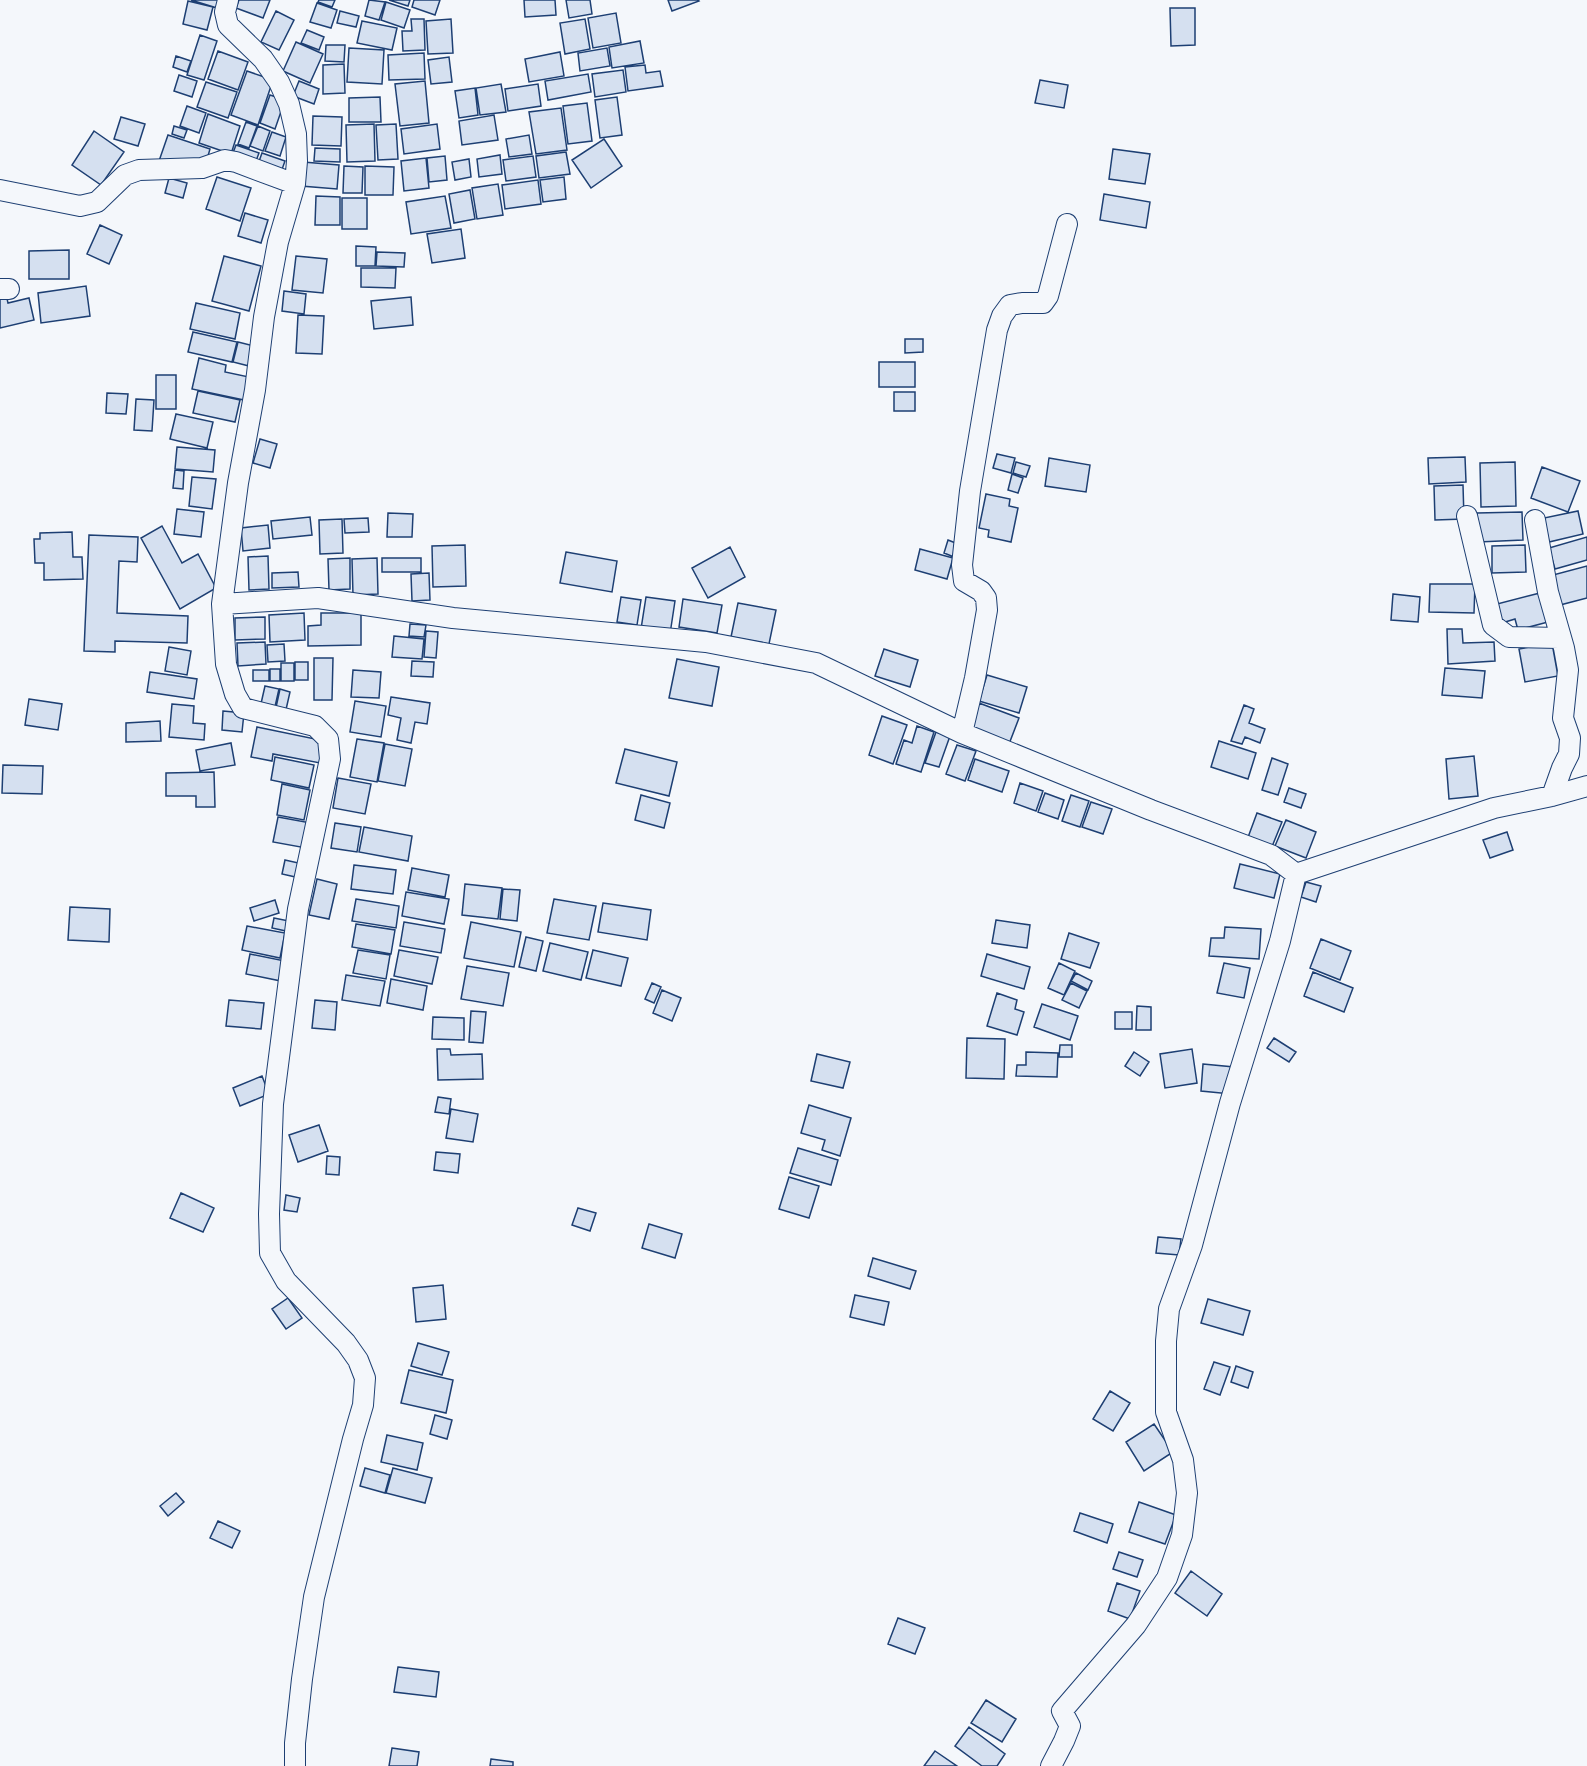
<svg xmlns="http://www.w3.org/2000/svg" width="1587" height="1766" font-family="'Fira Sans Condensed',sans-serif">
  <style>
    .building { fill: #d5e0f0; stroke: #1d3f73; stroke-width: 1.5 }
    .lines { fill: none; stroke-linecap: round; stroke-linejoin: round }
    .minor-casing { stroke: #1d3f73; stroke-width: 22 }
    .minor { stroke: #f4f7fb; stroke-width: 20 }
  </style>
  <rect width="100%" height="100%" fill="#f4f7fb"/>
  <!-- building -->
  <path class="building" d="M191 0H219L217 8Z
    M239 0H270L263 18 236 8Z
    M319 0H335L332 7 318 2Z
    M369 0 385 2 379 20 365 16Z
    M389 0H410L408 6Z
    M414 0H440L435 15 412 7Z
    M524 0H555L556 15 525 17Z
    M566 0H590L592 14 569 18Z
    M668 0H698L699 1 672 11Z
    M188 1 213 7 207 30 183 24Z
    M386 2 410 10 404 28 381 20Z
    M317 3 337 10 331 28 310 22Z
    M1170 8H1195V45L1171 46Z
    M276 11 294 20 279 50 261 42Z
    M340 11 359 16 356 27 337 23Z
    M616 13 621 43 593 48 588 18Z
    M411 19H424L425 50 403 51 402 31H412Z
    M451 19 453 53 428 54 426 21Z
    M585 19 590 49 565 54 560 23Z
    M362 21 397 28 392 50 357 43Z
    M307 30 324 37 319 50 301 43Z
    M200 35 217 41 204 80 187 75Z
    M640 41 644 63 612 68 609 47Z
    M296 42 323 54 310 83 283 71Z
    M326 45H345L344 62 325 61Z
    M349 48 384 50 382 84 347 82Z
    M607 48 610 66 580 71 578 53Z
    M218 51 248 62 238 90 208 79Z
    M560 52 564 76 529 82 525 59Z
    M424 53 425 79 389 80 388 55Z
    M176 56 191 61 187 72 173 67Z
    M449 57 452 82 431 84 428 60Z
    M344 64 345 93 323 94V65Z
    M645 65 646 73 660 71 663 86 628 91 625 67Z
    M623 70 626 92 595 97 592 74Z
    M247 71 273 80 258 125 231 115Z
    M588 74 591 92 548 100 545 81Z
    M179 75 197 81 192 97 174 91Z
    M1040 80 1068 85 1064 108 1035 103Z
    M299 81 319 89 314 104 293 96Z
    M425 81 429 123 400 126 395 84Z
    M206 82 237 92 228 118 197 107Z
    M501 84 506 112 480 115 476 88Z
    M538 84 541 106 508 111 505 89Z
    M475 88 478 115 459 118 455 91Z
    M270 95 285 100 275 129 260 123Z
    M380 97 381 122H349V98Z
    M617 97 622 135 600 138 595 100Z
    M587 103 592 141 568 144 563 106Z
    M187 106 206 113 199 133 180 126Z
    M561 108 567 150 536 154 529 112Z
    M208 114 240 126 231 154 199 143Z
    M494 115 498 140 462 145 459 121Z
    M313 116 342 117 341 146 312 145Z
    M121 117 145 124 138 146 114 139Z
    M246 122 257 126 249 148 238 144Z
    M374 124 375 161 347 162 346 125Z
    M396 124 398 159 378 160 376 125Z
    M437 124 440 149 404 154 401 129Z
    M174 126 187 130 184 138 172 134Z
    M258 126 270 131 263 151 250 146Z
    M94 131 124 152 101 185 72 165Z
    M272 132 286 137 280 156 265 151Z
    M168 135 210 149 206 163 159 161Z
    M529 135 532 154 509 157 506 139Z
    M604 139 622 166 591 188 572 160Z
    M236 145 259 153 254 166 231 158Z
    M315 148 340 149V162L314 161Z
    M1113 149 1150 154 1145 184 1109 179Z
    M566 152 570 174 539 178 536 156Z
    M262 153 285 161 280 175 257 167Z
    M500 155 502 174 479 177 477 159Z
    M445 156 447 180 429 182 427 158Z
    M533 156 536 177 506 181 503 160Z
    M426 158 429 188 404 191 401 161Z
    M469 159 471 177 455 180 452 162Z
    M303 162 339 165 337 189 301 186Z
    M344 166 363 167 362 193H343Z
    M365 166 394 167 393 195H365Z
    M217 177 251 188 240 221 206 209Z
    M564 177 566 199 543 202 540 180Z
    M169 178 187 183 183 198 165 193Z
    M538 180 541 204 505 209 502 185Z
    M498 184 503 215 477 219 472 188Z
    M470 190 475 219 454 223 449 194Z
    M1104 194 1150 202 1146 228 1100 220Z
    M316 196 340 197V225H315Z
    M445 196 451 228 411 234 406 202Z
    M342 198H367V229H342Z
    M245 213 268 220 261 243 238 236Z
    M100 225 122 235 109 264 87 254Z
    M461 229 465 258 432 263 427 234Z
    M356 246 376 247 375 266H356Z
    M69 250V279H29V251Z
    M377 252 405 253 404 267 376 266Z
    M224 256 261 266 249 311 212 301Z
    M296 256 327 259 323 293 292 290Z
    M361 268H396L395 288 361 287Z
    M86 286 90 316 41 323 38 293Z
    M284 291 306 294 304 314 282 311Z
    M6 294 8 303 29 298 34 320 0 328V296Z
    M411 297 413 325 374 329 371 301Z
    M196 303 240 313 235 339 190 329Z
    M298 315 324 316 322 354 296 353Z
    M193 332 237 342 232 362 188 352Z
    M905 339H923V352L905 353Z
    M238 342 258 347 253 367 233 362Z
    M199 358 226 365 225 372 249 377 244 400 192 389Z
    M879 362H915V387H879Z
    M156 375H176V409H156Z
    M198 391 240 400 235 422 193 413Z
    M894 392H915V411H894Z
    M107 393 128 394 126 414 106 413Z
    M136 399 154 400 152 431 134 430Z
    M176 414 213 422 207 448 170 439Z
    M260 439 277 444 270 468 253 463Z
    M177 447 215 450 213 472 175 469Z
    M997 454 1015 458 1011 473 993 468Z
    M1465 457 1466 482 1429 484 1428 458Z
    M1049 458 1090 465 1086 492 1045 486Z
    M1016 462 1030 466 1026 477 1013 473Z
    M1515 462 1516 506 1481 507 1480 463Z
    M1542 467 1580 481 1568 512 1531 498Z
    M175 470 184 471 183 489 173 488Z
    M1012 474 1023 478 1018 493 1008 490Z
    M192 477 216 479 212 509 189 506Z
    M1463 485 1464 519 1435 520 1434 486Z
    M986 494 1010 499 1009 506 1018 508 1011 542 988 537 989 530 979 528Z
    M177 509 204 512 201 537 174 534Z
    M1578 511 1583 534 1549 542 1544 518Z
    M1522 512 1523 540 1478 542 1477 513Z
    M388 513 413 514 412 537H387Z
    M310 517 312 535 273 539 271 521Z
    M368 518 369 532 345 533 344 519Z
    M342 519 343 553 320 554 319 520Z
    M268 525 270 548 243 551 241 528Z
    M162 526 182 563 198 554 216 588 180 609 141 538Z
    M72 532 73 557H82L83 579 44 580V563H35L34 539H40V533Z
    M89 535 138 537 137 562 119 561 117 613 188 616 187 643 115 641V652L84 651Z
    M1587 537V560L1555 569 1549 548Z
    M948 540 958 544 954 557 944 553Z
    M465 545 466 586 433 587 432 546Z
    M1525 545 1526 572 1492 573V546Z
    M730 547 745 577 708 598 692 568Z
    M920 549 953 558 947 579 915 570Z
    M566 552 617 561 612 592 560 583Z
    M268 556 269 589 249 590 248 557Z
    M350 558V589L329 590 328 559Z
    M377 558 378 594 353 595 352 559Z
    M382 558H421V572H382Z
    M1587 566V598L1560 605 1553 575Z
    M298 572 299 587 272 588V573Z
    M429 573 430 600 412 601 411 574Z
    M1430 584H1475L1474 613 1429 612Z
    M1540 593 1548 622 1518 630 1515 619 1502 623 1497 604Z
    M1393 594 1420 597 1418 622 1391 620Z
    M621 597 641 600 637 625 617 622Z
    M646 597 675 601 670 634 641 629Z
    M683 599 722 605 717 633 679 627Z
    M738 603 776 610 769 644 731 637Z
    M304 613 305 640 270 642 269 615Z
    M321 613H361V645L308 646V626L321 625Z
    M265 617V639L235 640V618Z
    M410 624 426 625 424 637 409 636Z
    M1447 629H1462L1463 643 1494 642 1495 661 1448 664Z
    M426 631 438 632 436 658 424 657Z
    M394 636 424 639 422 659 392 657Z
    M265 642 266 664 238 666 237 643Z
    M1552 643 1558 676 1525 682 1519 649Z
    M284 644 285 661 268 662 267 645Z
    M169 647 191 651 187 675 165 671Z
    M884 649 918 660 910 687 875 676Z
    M314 658H333L332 700H314Z
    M677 659 719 667 712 706 669 698Z
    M412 661 434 662 433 677 411 676Z
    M295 662H308V680H295Z
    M281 663H294V681H281Z
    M1445 668 1485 671 1482 698 1442 695Z
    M270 669H280V681H270Z
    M253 670H269V681H253Z
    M353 670 381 672 379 698 351 697Z
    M150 672 197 679 194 699 147 692Z
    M987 675 1027 687 1019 713 979 701Z
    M265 686 279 689 274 711 260 708Z
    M280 689 290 692 285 714 275 712Z
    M391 697 430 703 427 724 415 722 411 743 397 740 401 718 388 715Z
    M29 699 62 704 58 730 25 725Z
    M355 701 386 706 381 737 350 732Z
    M979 703 1019 718 1009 744 970 730Z
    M172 704 194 706 193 723 205 724 204 740 169 737Z
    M1244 705 1254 709 1249 723 1265 729 1260 743 1245 737 1242 744 1231 741Z
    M223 711 244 713 242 732 222 730Z
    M882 716 907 725 893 764 869 755Z
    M160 721 161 741 126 742V723Z
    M917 726 934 732 921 772 896 764 904 740 912 743Z
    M257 727 325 741 320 763 273 754 272 761 251 757Z
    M936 732 950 736 939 767 925 763Z
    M357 739 384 743 377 782 350 777Z
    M1219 741 1256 753 1248 779 1211 767Z
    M231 743 235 765 200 771 196 750Z
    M385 744 412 749 405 786 378 781Z
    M957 745 976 751 965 781 946 774Z
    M625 749 677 762 669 796 616 783Z
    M1474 756 1478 796 1449 799 1446 759Z
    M275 757 314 765 309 788 271 780Z
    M1272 758 1288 764 1278 795 1262 790Z
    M975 759 1009 771 1002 792 968 780Z
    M3 765 43 766 42 794 2 793Z
    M214 772 215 807H196V796H166V773Z
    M338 778 371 784 365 814 333 808Z
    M1020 783 1043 791 1036 811 1014 803Z
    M282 784 310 790 304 820 277 815Z
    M1289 788 1306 794 1301 808 1284 802Z
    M1045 793 1064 800 1058 819 1038 812Z
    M641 795 670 803 664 828 635 820Z
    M1071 795 1089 801 1080 827 1062 821Z
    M1091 802 1112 809 1103 834 1082 827Z
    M1257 813 1282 822 1271 849 1247 840Z
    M278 817 311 823 306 848 273 842Z
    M1286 820 1316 832 1306 858 1275 846Z
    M335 823 361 827 357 852 331 848Z
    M364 827 412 836 408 861 359 852Z
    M1507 832 1513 850 1490 858 1483 840Z
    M285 860 303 864 300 878 282 874Z
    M1240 864 1280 874 1274 898 1234 888Z
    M354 865 396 870 393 894 351 889Z
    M412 868 449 875 445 897 408 890Z
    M317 879 337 884 329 919 309 915Z
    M1306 882 1321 886 1316 902 1301 897Z
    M465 884 502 888 498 919 462 915Z
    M503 889 520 890 517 921 500 919Z
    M406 892 449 899 444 924 402 916Z
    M356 899 399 906 396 928 352 921Z
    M554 899 596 906 589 940 547 933Z
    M275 900 279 913 254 921 250 908Z
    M603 903 651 910 647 940 598 932Z
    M70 907 110 909 109 942 68 940Z
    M274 918 289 921 286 931 272 928Z
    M996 920 1030 925 1027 948 992 943Z
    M404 922 445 929 441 953 400 946Z
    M471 922 521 932 514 967 464 958Z
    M356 924 395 930 391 954 352 947Z
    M247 926 285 933 280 958 242 950Z
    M1225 927 1261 929 1259 959 1209 956 1211 938H1224Z
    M1069 933 1099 943 1090 968 1061 959Z
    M526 937 543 941 536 971 519 967Z
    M1321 939 1351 951 1340 980 1310 968Z
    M550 943 588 952 581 980 543 971Z
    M358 950 390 955 386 979 353 973Z
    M399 950 438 957 432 984 394 976Z
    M593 950 628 958 621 986 586 978Z
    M250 954 285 961 281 981 246 974Z
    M987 954 1030 967 1024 989 981 976Z
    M1059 963 1075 971 1064 995 1048 988Z
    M1224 963 1250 968 1244 998 1217 993Z
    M467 966 509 973 503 1006 461 999Z
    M1313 972 1353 988 1344 1012 1304 996Z
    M1076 973 1092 981 1088 990 1071 981Z
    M346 975 385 981 380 1006 342 1000Z
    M391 979 427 986 423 1010 387 1003Z
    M652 983 661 987 654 1003 645 999Z
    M1071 983 1087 991 1079 1008 1062 1000Z
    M662 990 681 998 672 1021 653 1013Z
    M997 993 1017 1000 1015 1009 1024 1012 1017 1035 987 1026Z
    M229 1000 264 1003 261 1029 226 1026Z
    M315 1000 337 1002 335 1030 312 1028Z
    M1042 1004 1078 1016 1070 1040 1034 1027Z
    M1137 1006 1151 1007V1030H1136Z
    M471 1011 486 1012 483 1043 469 1042Z
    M1115 1012H1132V1029H1115Z
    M433 1017 464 1018V1040L432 1039Z
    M967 1038 1005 1039 1004 1079 966 1078Z
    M1274 1038 1296 1052 1289 1062 1267 1048Z
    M1060 1045H1072V1057H1059Z
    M437 1049H450L451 1055 482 1054 483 1079 438 1080Z
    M1192 1049 1197 1083 1165 1088 1160 1054Z
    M1026 1052 1058 1053 1057 1077 1016 1076 1017 1065H1026Z
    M1134 1052 1149 1062 1140 1076 1125 1066Z
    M817 1054 850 1062 843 1088 811 1081Z
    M1203 1064 1234 1067 1231 1094 1201 1091Z
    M262 1076 269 1094 240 1106 233 1088Z
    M438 1097 451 1099 449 1114 435 1112Z
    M809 1105 851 1118 840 1156 822 1150 825 1140 801 1133Z
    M451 1109 478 1114 473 1142 446 1138Z
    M319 1125 328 1151 298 1162 289 1135Z
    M798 1148 838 1160 831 1185 790 1173Z
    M436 1152 460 1154 458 1173 434 1170Z
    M327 1156 340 1157 339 1175 326 1174Z
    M789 1177 819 1186 809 1218 779 1209Z
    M181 1193 214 1208 203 1232 170 1218Z
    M286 1195 300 1198 297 1212 284 1210Z
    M578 1208 596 1213 590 1231 572 1225Z
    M649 1224 682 1234 675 1258 642 1248Z
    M1158 1237 1181 1239 1179 1255 1156 1253Z
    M873 1258 916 1271 910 1289 868 1276Z
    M443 1285 446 1319 416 1322 413 1288Z
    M855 1295 889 1302 884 1325 850 1317Z
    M288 1298 302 1318 286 1329 272 1309Z
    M1208 1299 1250 1311 1243 1335 1201 1323Z
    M418 1343 449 1352 442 1375 411 1366Z
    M1214 1362 1230 1367 1220 1395 1204 1389Z
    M1236 1366 1253 1372 1248 1388 1231 1382Z
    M409 1370 453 1380 446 1413 401 1403Z
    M1110 1391 1130 1403 1113 1431 1093 1419Z
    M435 1415 452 1420 447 1439 430 1434Z
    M1154 1424 1173 1452 1144 1471 1126 1442Z
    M387 1435 423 1443 417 1470 381 1462Z
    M365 1468 390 1475 385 1493 360 1486Z
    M393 1468 432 1478 425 1503 386 1493Z
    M176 1493 184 1502 168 1516 160 1506Z
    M1139 1502 1176 1515 1165 1544 1129 1532Z
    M1080 1513 1113 1524 1107 1543 1074 1531Z
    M218 1521 240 1531 232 1548 210 1538Z
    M1119 1552 1143 1560 1137 1577 1113 1569Z
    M1191 1571 1222 1594 1207 1616 1175 1593Z
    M1117 1583 1140 1591 1130 1619 1108 1611Z
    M898 1618 925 1628 915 1654 888 1644Z
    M398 1667 439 1672 436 1697 394 1692Z
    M986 1700 1016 1719 1002 1742 971 1723Z
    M969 1727 1005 1754 997 1766H982L955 1746Z
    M392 1748 419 1752 417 1766H389Z
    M935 1751 957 1766H924Z
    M491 1759 513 1762V1766H490Z"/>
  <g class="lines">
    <defs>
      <path id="minor" d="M228 0 225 12 228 25 263 59 279 82 289 104 296 134 297 161 295 184 278 242 264 317 255 390 238 483 222 604 226 664 235 694 243 708 315 726 328 739 330 759 298 909 273 1104 269 1214 270 1253 286 1281 346 1343 358 1360 365 1378 363 1405 353 1439 314 1597 302 1679 295 1743V1766
        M0 190 80 206 97 202 125 175 139 170 202 168 225 160 236 162 295 184
        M0 289H9
        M1467 516 1493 625 1509 637 1559 638
        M1535 520 1548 592 1564 648 1568 670 1563 718 1570 738 1569 754 1562 768 1552 796
        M222 604 318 598 453 618 706 642 816 663 962 733 1151 810 1271 855 1296 874
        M962 733 975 678 987 610 986 598 981 591 964 581 962 565 970 491 997 330 1002 316 1010 305 1022 303H1043L1048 296 1067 224
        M1296 874 1494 808 1552 796 1587 786
        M1051 1766 1064 1741 1070 1726 1062 1711 1136 1625 1167 1578 1182 1535 1187 1493 1183 1460 1166 1412V1341L1169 1309 1192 1245 1230 1103 1280 941 1296 874"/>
    </defs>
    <!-- minor casing -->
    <use href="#minor" class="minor-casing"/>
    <!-- minor -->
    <use href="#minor" class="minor"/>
  </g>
</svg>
